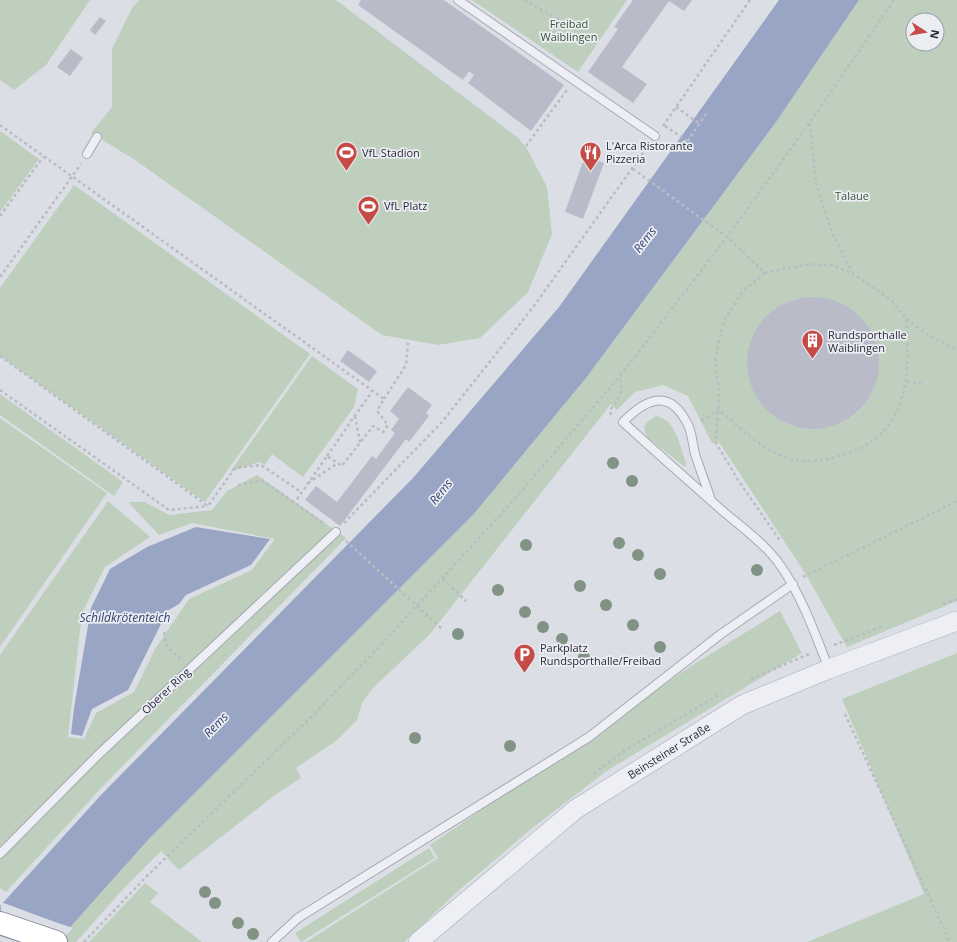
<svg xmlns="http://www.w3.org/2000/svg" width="957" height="942" font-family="'Open Sans',sans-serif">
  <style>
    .green { fill: #becfbd; fill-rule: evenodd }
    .water { fill: #98a5c4 }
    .pier { fill: #dcdee5 }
    .building { fill: #b9bcc8 }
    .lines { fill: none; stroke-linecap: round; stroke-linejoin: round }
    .service-casing { stroke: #a6a8b2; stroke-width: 10 }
    .tertiary-casing { stroke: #a6a8b2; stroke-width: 20 }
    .trunk-casing { stroke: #84899b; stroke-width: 24 }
    .path { stroke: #babcc4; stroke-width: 2.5; stroke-dasharray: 3 3; stroke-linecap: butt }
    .service { stroke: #eeeff4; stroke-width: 8 }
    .tertiary { stroke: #eeeff4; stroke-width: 19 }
    .trunk { stroke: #fff; stroke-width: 22 }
    .tree { fill: #809384 }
    .labels { text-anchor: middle; stroke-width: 3.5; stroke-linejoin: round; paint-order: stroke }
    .park-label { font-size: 11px; fill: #355535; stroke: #ebedf3 }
    .poi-label { font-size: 11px; fill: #272a3a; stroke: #ebedf3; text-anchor: start }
    .street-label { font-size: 11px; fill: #272a3a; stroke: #ebedf3 }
    .water-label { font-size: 12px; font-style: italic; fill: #33416c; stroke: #ebedf3 }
  </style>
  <rect width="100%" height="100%" fill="#dcdee5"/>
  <!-- green -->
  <path class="green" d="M0 0H90L46 65 14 90 0 80Z
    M139 0H336L517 137 526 147 547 187 552 234 528 292 480 338 438 345 382 335 135 160 91 133 112 107V49L132 8Z
    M472 0H627L578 72Z
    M859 0H957V601L847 647 805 573 719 442 712 443 688 396 663 385 635 392 617 410 611 404 430 634 372 689 362 703 357 720 337 740 296 768 301 778 275 795 179 870 161 851 126 886 76 942H57L148 840 473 515 586 378 776 122ZM913 20H937V44H913ZM813 297C821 298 830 299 837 302 871 317 885 352 874 387 868 405 853 420 835 425 753 451 712 337 790 301 797 298 806 298 813 297Z
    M0 131 39 159 0 212Z
    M74 185 310 354 205 502 0 356V288Z
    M312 356 358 389 354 407 303 477 272 454 265 465 259 462 230 472Z
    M0 394 123 482 114 496 0 415Z
    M656 416C676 419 680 447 686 463L685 467 647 437 644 428 647 422Z
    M0 418 107 493 0 647Z
    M257 475 346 538 103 786 6 892 0 888V655L108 501 150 537 105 567 82 613 68 737 84 739 96 713 134 692 155 649 189 599 252 570 275 539 192 523 159 535 128 502H145L169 515 212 510 227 491Z
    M780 611 802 653 608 770 531 829 457 892 404 942H306L438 858 430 845 691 666Z
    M957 653V942H807L924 894 842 699Z
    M429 848 435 858 301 942 295 933Z
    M145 883 158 893 150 902 202 942H89Z"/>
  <!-- water -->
  <path class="water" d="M779 0H859L776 122 586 378 473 515 148 840 57 942H0V906L102 794 413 478 559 307Z
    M196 527 270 539 251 565 186 595 179 604 162 614 161 624 128 690 92 709 82 736 71 734 74 708 91 608 110 569 147 547Z"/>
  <!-- pier -->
  <path class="pier" d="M1 902 55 922 73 928 60 942H0Z"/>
  <!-- building -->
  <path class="building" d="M361 0H444L564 85 531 131 468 83 474 75 469 71 463 80 358 5Z
    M633 0H692L684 11 669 1 622 67 647 84 633 103 588 72 618 29 614 27Z
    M100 17 106 21 95 35 90 30Z
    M71 49 83 58 70 76 57 67Z
    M585 156 604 163 583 219 565 212Z
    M747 363a66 66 0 1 1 132 0a66 66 0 1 1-132 0Z
    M348 350 377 371 369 382 340 361Z
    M408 387 432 405 426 413 429 416 409 442 406 439 340 526 305 500 316 486 337 502 372 456 376 459 395 433 391 430 399 419 390 411Z"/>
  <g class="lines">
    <defs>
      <path id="service" d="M458 0 655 136
        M87 154 97 137
        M711 500C706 485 700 469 695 454 693 445 692 435 689 427 671 388 648 397 623 422 657 453 691 483 725 513 743 528 767 546 780 565 802 596 815 634 829 669
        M0 854 98 755 336 532
        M272 942 298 918 589 737 721 634 793 584"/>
      <path id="tertiary" d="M418 942 576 809 742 705 829 669 957 621"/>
      <path id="trunk" d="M0 923 56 942"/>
    </defs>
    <!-- service casing -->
    <use href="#service" class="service-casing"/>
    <!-- tertiary casing -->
    <use href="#tertiary" class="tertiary-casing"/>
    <!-- trunk casing -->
    <use href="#trunk" class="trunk-casing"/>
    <!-- path -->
    <path class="path" d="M524 0 558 19 541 42
      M676 107 700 124
      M810 123 816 184 832 232 852 272
      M0 125 384 399 377 411 388 425 383 432 373 426 342 466 327 456 295 502
      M663 126 750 0
      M665 126 687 141
      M526 146 567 90
      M681 151 706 114
      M633 169 727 237 765 273 810 264 832 265 852 273 891 300 906 318 925 333 957 350
      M0 216 43 157
      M765 273 743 291 724 321 721 332 715 359 719 392 716 443 738 480 781 542
      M0 277 81 164
      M0 356 208 506 235 468 261 465 301 492
      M907 382 922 384
      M0 390 169 510 208 506
      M384 399 406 365 408 340
      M611 415 610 410C620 397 623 393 620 376
      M355 416 360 442
      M701 421 719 410C741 428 762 451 791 459 807 464 827 460 842 455 910 435 910 377 906 318
      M327 456 373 390
      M308 483 338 463
      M238 485 262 480 325 524
      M344 523 442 422 534 306 648 146
      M346 541 443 630
      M803 577 957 501
      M443 579 466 601
      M943 604 957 599
      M164 632 167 646 180 659
      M834 645 884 626
      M751 679 809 654
      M845 714 950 942
      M594 774 622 752 722 693
      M84 942 146 877 311 717 380 646 512 502 620 376 727 237 810 122 894 0"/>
    <!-- service -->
    <use href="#service" class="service"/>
    <!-- tertiary -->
    <use href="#tertiary" class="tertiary"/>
    <!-- trunk -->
    <use href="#trunk" class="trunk"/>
  </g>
  <!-- trees -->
  <g class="tree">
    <circle cx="613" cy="463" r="6"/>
    <circle cx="632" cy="481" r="6"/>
    <circle cx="619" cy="543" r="6"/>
    <circle cx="526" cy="545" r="6"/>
    <circle cx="638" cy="555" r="6"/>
    <circle cx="757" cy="570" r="6"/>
    <circle cx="660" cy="574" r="6"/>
    <circle cx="580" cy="586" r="6"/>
    <circle cx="498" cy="590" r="6"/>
    <circle cx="606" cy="605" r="6"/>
    <circle cx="525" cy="612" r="6"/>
    <circle cx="633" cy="625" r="6"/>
    <circle cx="543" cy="627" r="6"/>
    <circle cx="458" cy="634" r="6"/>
    <circle cx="562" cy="639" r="6"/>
    <circle cx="660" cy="647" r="6"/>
    <circle cx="584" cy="657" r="6"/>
    <circle cx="415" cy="738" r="6"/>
    <circle cx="510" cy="746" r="6"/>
    <circle cx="205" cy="892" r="6"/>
    <circle cx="215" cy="903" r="6"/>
    <circle cx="238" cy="923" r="6"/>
    <circle cx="253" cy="934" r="6"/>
  </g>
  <!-- icons -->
  <defs>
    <symbol id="restaurant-pin" viewBox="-11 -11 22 30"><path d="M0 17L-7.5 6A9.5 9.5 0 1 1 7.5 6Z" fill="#c54c46" stroke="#ebedf3"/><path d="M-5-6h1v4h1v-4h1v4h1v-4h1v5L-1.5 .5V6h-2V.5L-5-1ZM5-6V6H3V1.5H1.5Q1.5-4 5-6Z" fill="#fff"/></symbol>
    <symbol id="stadium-pin" viewBox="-11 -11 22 30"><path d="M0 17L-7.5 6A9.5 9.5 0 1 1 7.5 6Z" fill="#c54c46" stroke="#ebedf3"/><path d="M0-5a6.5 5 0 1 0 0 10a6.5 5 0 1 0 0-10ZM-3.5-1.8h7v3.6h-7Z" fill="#fff"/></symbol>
    <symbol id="building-pin" viewBox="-11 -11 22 30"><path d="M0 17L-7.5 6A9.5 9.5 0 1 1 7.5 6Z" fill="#c54c46" stroke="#ebedf3"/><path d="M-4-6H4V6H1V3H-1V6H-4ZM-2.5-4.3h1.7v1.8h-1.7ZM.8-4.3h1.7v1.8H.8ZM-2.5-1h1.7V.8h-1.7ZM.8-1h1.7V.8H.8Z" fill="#fff"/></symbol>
    <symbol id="parking-pin" viewBox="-11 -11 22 30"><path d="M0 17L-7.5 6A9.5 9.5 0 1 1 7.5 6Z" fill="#c54c46" stroke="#ebedf3"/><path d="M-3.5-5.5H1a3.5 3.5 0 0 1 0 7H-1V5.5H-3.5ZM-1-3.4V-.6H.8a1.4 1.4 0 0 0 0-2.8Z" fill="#fff"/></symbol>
  </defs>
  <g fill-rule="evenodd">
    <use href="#restaurant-pin" x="578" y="140" width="25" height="34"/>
    <use href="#stadium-pin" x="334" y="140" width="25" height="34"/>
    <use href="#stadium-pin" x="356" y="194" width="25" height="34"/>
    <use href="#building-pin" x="800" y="328" width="25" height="34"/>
    <use href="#parking-pin" x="512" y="642" width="25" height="34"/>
  </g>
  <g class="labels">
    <!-- park labels -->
    <g class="park-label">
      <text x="569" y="28">Freibad<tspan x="569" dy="13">Waiblingen</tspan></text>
      <text x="852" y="200">Talaue</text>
    </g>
    <!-- poi labels -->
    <g class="poi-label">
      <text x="606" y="150">L'Arca Ristorante<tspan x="606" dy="13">Pizzeria</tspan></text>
      <text x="362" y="157">VfL Stadion</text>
      <text x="384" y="210">VfL Platz</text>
      <text x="828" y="339">Rundsporthalle<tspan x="828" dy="13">Waiblingen</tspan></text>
      <text x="540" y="652">Parkplatz<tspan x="540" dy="13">Rundsporthalle/Freibad</tspan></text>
    </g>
    <!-- street labels -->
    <g class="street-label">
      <text transform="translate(166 691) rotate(-43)" y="4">Oberer Ring</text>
      <text transform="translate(669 751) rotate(-32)" y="4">Beinsteiner Straße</text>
    </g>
    <!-- water labels -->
    <g class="water-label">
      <text transform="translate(645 240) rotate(-52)" y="4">Rems</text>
      <text transform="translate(441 492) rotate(-51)" y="4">Rems</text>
      <text x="125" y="622">Schildkrötenteich</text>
      <text transform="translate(216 725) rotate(-46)" y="4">Rems</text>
    </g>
  </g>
  <!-- north arrow -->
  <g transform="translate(925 32) rotate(102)"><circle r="19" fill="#ebedf3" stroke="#9d9fa9"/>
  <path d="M0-3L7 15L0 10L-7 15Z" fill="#c54c46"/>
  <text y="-6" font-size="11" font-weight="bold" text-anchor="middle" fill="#272a3a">N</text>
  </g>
</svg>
